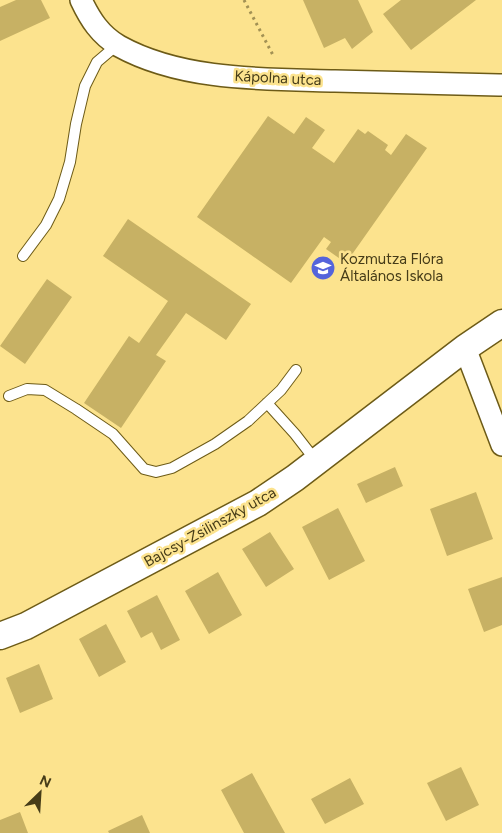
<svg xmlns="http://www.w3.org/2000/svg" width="502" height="833" font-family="Figtree,sans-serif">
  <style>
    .building { fill: #c7b164 }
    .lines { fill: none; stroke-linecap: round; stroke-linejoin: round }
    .service-casing { stroke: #6d5b17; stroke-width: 12 }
    .minor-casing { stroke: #6d5b17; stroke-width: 24 }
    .tertiary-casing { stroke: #6d5b17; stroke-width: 29 }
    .path { stroke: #a29154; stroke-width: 3; stroke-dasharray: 2.5 4; stroke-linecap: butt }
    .service { stroke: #fff; stroke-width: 10 }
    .minor { stroke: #fff; stroke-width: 21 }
    .tertiary { stroke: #fff; stroke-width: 26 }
    .labels { text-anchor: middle; stroke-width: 5; stroke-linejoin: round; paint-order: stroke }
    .street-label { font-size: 15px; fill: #463c18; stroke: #fce38e }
    .poi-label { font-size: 15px; fill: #463c18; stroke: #fce38e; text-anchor: start }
  </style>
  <rect width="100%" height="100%" fill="#fce38e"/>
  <!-- building -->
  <path class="building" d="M16 0H41L50 18 0 41V7Z
    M303 0H358L373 32 352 49 345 38 324 48Z
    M401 0H476L411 50 383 14Z
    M268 116 294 134 306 117 325 130 312 148 334 163 358 129 365 134 368 131 388 145 385 150 391 155 406 134 427 148 346 263 326 249 331 242 324 237 291 283 197 217Z
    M128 219 251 304 226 340 186 313 156 355 166 361 121 428 84 403 129 336 139 343 168 301 103 256Z
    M47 279 72 297 25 364 0 346Z
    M395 467 403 486 366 503 357 484Z
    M476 492 493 539 447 556 430 509Z
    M338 508 365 561 329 580 302 527Z
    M270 532 294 569 266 587 242 549Z
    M218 572 242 615 209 634 185 591Z
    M502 577V625L484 632 468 589Z
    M157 595 180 640 161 650 152 632 141 638 127 611Z
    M106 624 126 662 99 677 79 639Z
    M39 664 53 699 20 713 6 678Z
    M461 767 479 805 446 821 427 783Z
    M252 773 285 833H244L221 790Z
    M350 778 364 804 325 824 311 799Z
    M20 812 28 833H0V820Z
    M142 815 150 833H109L108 831Z"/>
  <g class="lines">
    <defs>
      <path id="service" d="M23 256 46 225 59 199 70 162 76 124 85 86 97 62 117 45
        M9 396 27 389 45 390 76 409 113 434 144 469 156 472 172 468 215 444 248 421 281 390 296 370
        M267 403 295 434 316 461"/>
      <path id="minor" d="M81 0C90 19 100 35 119 46 182 81 265 79 335 81 390 82 446 84 502 85
        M465 348 502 445"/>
      <path id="tertiary" d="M0 636 26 626 258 503 295 478 465 348 502 323"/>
    </defs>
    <!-- service casing -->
    <use href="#service" class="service-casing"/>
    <!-- minor casing -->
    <use href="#minor" class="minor-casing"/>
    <!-- tertiary casing -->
    <use href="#tertiary" class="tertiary-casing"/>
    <!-- path -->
    <path class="path" d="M244 0 274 57"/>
    <!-- service -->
    <use href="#service" class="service"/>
    <!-- minor -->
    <use href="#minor" class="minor"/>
    <!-- tertiary -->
    <use href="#tertiary" class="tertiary"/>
  </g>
  <!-- icons -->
  <defs>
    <symbol id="school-disc" viewBox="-11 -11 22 22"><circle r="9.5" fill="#5564db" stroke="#fce38e"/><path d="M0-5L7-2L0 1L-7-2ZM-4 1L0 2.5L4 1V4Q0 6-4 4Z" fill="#fff"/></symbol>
  </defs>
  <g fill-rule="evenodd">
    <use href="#school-disc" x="309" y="254" width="28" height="28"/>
  </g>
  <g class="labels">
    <!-- street labels -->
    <g class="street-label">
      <text transform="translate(278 78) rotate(3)" y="5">Kápolna utca</text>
      <text transform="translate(210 527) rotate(-29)" y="5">Bajcsy-Zsilinszky utca</text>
    </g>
    <!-- poi labels -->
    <g class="poi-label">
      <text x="340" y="264">Kozmutza Flóra<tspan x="340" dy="17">Általános Iskola</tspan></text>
    </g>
  </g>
  <!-- north arrow -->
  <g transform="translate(40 793) rotate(25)" stroke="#fce38e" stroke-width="4" paint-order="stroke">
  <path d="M0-4L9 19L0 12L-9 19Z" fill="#463c18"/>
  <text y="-8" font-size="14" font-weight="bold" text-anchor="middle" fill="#463c18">N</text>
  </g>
</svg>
